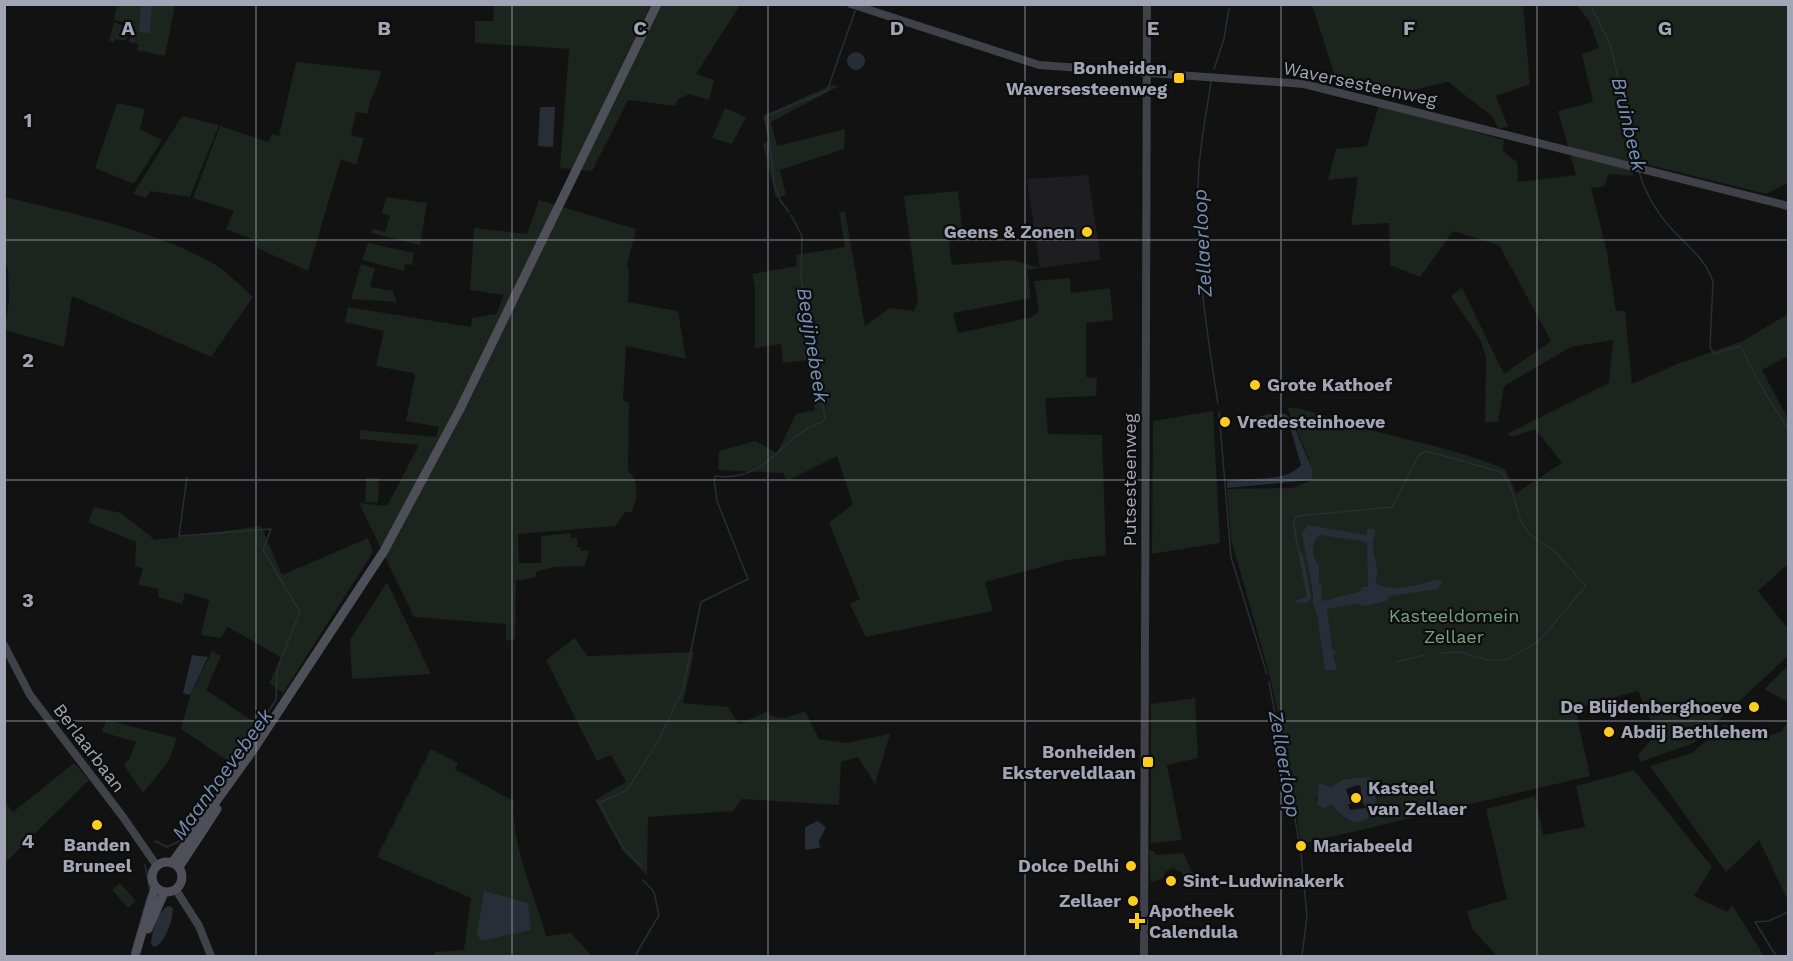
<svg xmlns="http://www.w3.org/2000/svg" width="1793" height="961" font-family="'Work Sans',sans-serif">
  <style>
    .built { fill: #1e1e20 }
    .green { fill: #1b241d; fill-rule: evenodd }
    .water { fill: #272e38; fill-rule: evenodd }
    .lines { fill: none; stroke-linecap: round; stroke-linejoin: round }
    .stream { stroke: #272e38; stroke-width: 1.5 }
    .secondary { stroke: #404149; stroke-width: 8 }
    .primary { stroke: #4e4f58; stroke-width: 9 }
    .grid { fill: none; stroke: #a2a5b5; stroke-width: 1.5; stroke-opacity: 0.55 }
    .poi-dot { fill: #ffcd1e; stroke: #0d0d0e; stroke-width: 2 }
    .labels { text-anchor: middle; stroke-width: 4.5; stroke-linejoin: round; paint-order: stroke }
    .poi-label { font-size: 18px; font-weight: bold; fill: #a2a5b5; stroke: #0d0d0e; text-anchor: start }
    .street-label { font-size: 18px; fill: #a2a5b5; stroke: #0d0d0e }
    .park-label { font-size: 18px; fill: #76a27e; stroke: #0d0d0e }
    .water-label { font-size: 20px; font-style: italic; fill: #758fb4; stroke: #0d0d0e }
    .grid-label { font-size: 20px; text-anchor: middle; font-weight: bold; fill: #a2a5b5; stroke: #0d0d0e; stroke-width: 4.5; stroke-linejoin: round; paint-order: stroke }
  </style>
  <rect width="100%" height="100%" fill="#121213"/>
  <!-- built -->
  <path class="built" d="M1088 175 1101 260 1040 268 1027 179Z"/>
  <!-- green -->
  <path class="green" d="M117 5H175L165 56 137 50 139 44 129 42 132 24 114 20Z
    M494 5H651L635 37 642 43 661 5H740L696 74 714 80 709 100 689 94 677 100 675 106 628 100 592 171 560 168 569 49 475 43V21H493Z
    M1312 5H1523L1530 84 1496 96 1508 127 1498 128 1492 116 1448 82 1388 96 1339 88Z
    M1576 5H1788V183L1766 194 1633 161V176L1608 174 1605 186 1591 188 1607 252 1616 311H1625L1632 384 1677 364 1743 341 1788 314V356L1762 370 1788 419V564L1758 591 1788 629V656L1694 743 1640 762 1638 755 1656 734 1638 691 1575 708 1590 776 1301 844 1288 759 1269 673 1231 539 1227 489 1293 488 1311 480 1309 460 1287 407C1315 410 1337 421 1363 428 1410 441 1460 450 1505 469L1516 493 1562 463 1535 429 1512 437 1507 434 1609 383 1613 340 1571 347 1504 386 1498 422H1485L1486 357 1480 339 1451 296 1462 288 1504 374 1551 341 1499 245 1453 231 1420 277 1390 265 1389 223 1351 225 1358 177 1328 180 1336 149 1367 146 1379 105 1504 140 1503 151 1517 162 1518 182 1576 175 1558 111 1593 102 1582 54 1599 48 1589 20ZM1367 777C1376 789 1380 808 1367 819 1342 825 1349 818 1333 807 1329 804 1321 802 1315 800L1325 787H1330L1344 779Z
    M114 22 129 28 126 41 115 39 114 42 109 41Z
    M296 62 381 71C379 88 368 99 368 114L356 112 351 135 364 138 356 165 341 159 308 271 257 248 255 240 226 229 234 211 193 198 220 126 268 142 272 134 279 136Z
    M831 85 839 86 771 122 777 146 845 129 844 149 780 170 786 195 776 198 763 144 769 142 763 116Z
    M117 103 145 109 140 129 162 140 134 184 95 168Z
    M725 108 746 117 732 144 712 138Z
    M182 116 219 125 190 197 150 191 146 198 133 194Z
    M958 191 963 236 952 238 949 246 952 265 1013 260 1040 268 1027 270 1031 298 953 313 958 333 1032 317 1039 311 1034 281 1070 278 1071 293 1110 288 1113 320 1086 323V377L1097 378 1096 396 1045 398 1048 434 1102 435 1106 555 1067 560 985 582 993 611 866 637 850 604 860 599 829 523 853 504 837 456 787 481 783 473 718 470 719 451 755 441 777 453 796 414 815 410 808 360 783 363 781 344 755 348V286L752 274 797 266 796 255 845 247 839 212 845 211 865 326 890 308 914 311 918 300 904 196Z
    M5 197C74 214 147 228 211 262 226 270 240 286 253 297L211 357 72 296 64 347 5 330 9 301 8 269 4 257Z
    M386 197 427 203 420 245 371 233 373 229 385 232 390 216 382 213Z
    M539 200 636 229 627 265 629 271 628 302 678 311 686 359 626 346 623 400 629 403 628 470C640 481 637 499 632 512H625L616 526 518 534 519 563H541V536L571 533V538H577V547H580L581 551 589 550 585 566 554 567 536 572V577L516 581 515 639 506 641V624L414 617 359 503 387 506 419 445 360 439V430L436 437 439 427 406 421 415 376 413 373 376 366 384 331 345 322 348 307 471 327 472 318 496 314 504 295 470 290 474 228 527 234Z
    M368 243 414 253 412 265 405 264 404 271 362 260Z
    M361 264 375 268 370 287 393 291 397 302 351 299Z
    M1213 411 1220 543 1152 554 1153 421Z
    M366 478H379L378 503 365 502Z
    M94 507 121 513 155 540 261 526 282 575 368 538 373 552 283 693 269 683 282 658 228 627 220 638 201 635 209 600 185 593 182 604 158 597V589L138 585 143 569 135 566 136 542 88 522Z
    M387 582 431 674 352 679 350 640Z
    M575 638 587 656 694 652 683 703 728 707 739 724 766 712C780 723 791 716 805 711L819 739 846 743 890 734 875 784 858 757 841 762 839 805 742 799 733 811 648 817 647 875 623 851 595 800 626 782 611 755 597 761 546 660Z
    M212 651 221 656 206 690 260 726 234 765 181 729 190 696Z
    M1788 666V702L1764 689Z
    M1195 698 1198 758 1167 765 1182 840 1151 843V704Z
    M106 720 177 738 168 762 143 793 124 765 130 758 136 742 102 732Z
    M1788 720V901L1759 840 1726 872 1650 766 1692 753 1725 724C1744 742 1759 740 1782 731Z
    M431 749 458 763 455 770C476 779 493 791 514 801 510 843 535 895 546 936L571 933 592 956H433L436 952 464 950 471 898 377 857Z
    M74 763 89 780 5 863V802L13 812Z
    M1634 770 1712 867 1694 896 1727 912 1732 905 1764 956H1497L1473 930 1467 911 1507 899 1486 809 1535 796 1543 835 1585 827 1576 786Z
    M1149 851H1154L1157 855 1183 853 1195 878 1186 882 1181 872 1173 868 1165 872 1163 878 1151 882Z
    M120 883 136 901 128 908 112 890Z"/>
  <!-- water -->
  <path class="water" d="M141 5H152L150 33 139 32Z
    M847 61a9 9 0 1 1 18 0a9 9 0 1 1-18 0Z
    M540 107H555L553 147 538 146Z
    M1269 414H1286L1292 421 1313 472 1311 480 1227 488V481C1248 477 1286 483 1301 465L1290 427 1282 422 1250 426 1254 418Z
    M1292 522 1295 524 1299 551 1303 555 1311 597 1308 603 1292 602 1307 597Z
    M1308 525 1366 535 1368 528 1375 529C1376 535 1374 537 1373 543 1372 558 1381 567 1375 583 1394 593 1419 585 1438 579L1442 582 1438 589 1390 596 1386 601 1366 606 1356 604 1327 609 1332 649 1336 653 1333 655 1337 670H1325L1317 614 1313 603V593L1302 533ZM1321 535 1367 542 1368 587H1362L1361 591 1324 601 1321 598 1322 587 1319 582V565C1312 558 1309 541 1321 535Z
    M192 655 208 657 190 695 183 693Z
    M1367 777 1373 779C1376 793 1379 809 1367 819 1350 828 1343 815 1331 805L1324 808 1317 804 1319 782 1330 787 1344 779ZM1358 785 1361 787V800L1366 808 1350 810 1348 804H1351L1346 789Z
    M818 821 826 827 819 841 820 848 805 850V827Z
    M484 891 528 903 531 930 481 941 477 934Z
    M169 906 173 908C173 920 165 944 154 947L151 944C152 932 157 910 169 906Z"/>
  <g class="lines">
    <!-- stream -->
    <path class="stream" d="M1590 4 1611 46 1637 164
      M1214 69 1224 39 1229 9
      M1211 81C1207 110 1201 139 1199 167 1193 247 1206 326 1218 404
      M1639 171C1644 191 1657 213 1671 228 1686 245 1706 259 1713 282L1710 347 1714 354 1740 346 1761 386 1788 429
      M789 212 780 200 775 187 766 116 827 91 855 11
      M1219 412 1231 557 1267 674
      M1293 523 1297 516 1392 507 1419 455 1426 451 1501 472 1510 486 1521 521 1530 535 1554 551 1586 586 1539 641 1506 660H1487L1460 652 1439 653
      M1396 662 1425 655
      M1269 682 1300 846
      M155 841 167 847 178 842 276 700 277 669 300 612 263 550 271 529 179 536 187 477
      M1301 854 1307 916 1302 956
      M145 865 150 891
      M641 866 623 847 599 803 627 790 657 743 683 689 701 602 748 579 717 501 714 479 716 476C769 483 781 434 823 422L825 418 801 278 802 236 791 215
      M132 951 148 895
      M635 956 659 915 654 892 643 880
      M1776 956 1755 922 1769 921 1788 912"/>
    <!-- secondary -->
    <path class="secondary" d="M851 4 1039 65 1304 84 1788 206
      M4 645 30 695 123 817 157 866
      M176 890 199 926 211 956
      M1144 956 1147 4"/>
    <!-- primary -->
    <path class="primary" d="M152 877a15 15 0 1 1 30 0a15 15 0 1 1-30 0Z
      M172 863 253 750 384 551 460 409 657 4
      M179 867 217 809
      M148 929 164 893
      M135 956 155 888"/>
  </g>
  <!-- grid -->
  <path class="grid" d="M256 4V956M512 4V956M768 4V956M1025 4V956M1281 4V956M1537 4V956M4 240H1788M4 480H1788M4 721H1788"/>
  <!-- markers -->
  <g class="poi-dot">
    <rect x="1173" y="72" width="12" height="12" rx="3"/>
    <circle cx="1087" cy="232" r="6"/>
    <circle cx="1255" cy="385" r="6"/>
    <circle cx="1225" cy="422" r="6"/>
    <circle cx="1754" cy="707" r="6"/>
    <circle cx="1609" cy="732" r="6"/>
    <rect x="1142" y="756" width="12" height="12" rx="3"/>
    <circle cx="1356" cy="798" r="6"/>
    <circle cx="97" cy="825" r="6"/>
    <circle cx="1301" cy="846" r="6"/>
    <circle cx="1131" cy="866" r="6"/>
    <circle cx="1171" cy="881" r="6"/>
    <circle cx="1133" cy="901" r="6"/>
    <path d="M1134 912h6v6h6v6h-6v6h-6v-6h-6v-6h6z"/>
  </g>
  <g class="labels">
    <!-- poi labels -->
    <g class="poi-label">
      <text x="1167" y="74" text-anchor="end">Bonheiden<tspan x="1167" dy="21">Waversesteenweg</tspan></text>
      <text x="1075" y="238" text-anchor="end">Geens &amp; Zonen</text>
      <text x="1267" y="391">Grote Kathoef</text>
      <text x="1237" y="428">Vredesteinhoeve</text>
      <text x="1742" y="713" text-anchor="end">De Blijdenberghoeve</text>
      <text x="1621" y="738">Abdij Bethlehem</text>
      <text x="1136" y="758" text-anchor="end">Bonheiden<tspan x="1136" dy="21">Eksterveldlaan</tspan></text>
      <text x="1368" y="794">Kasteel<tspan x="1368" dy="21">van Zellaer</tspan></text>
      <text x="97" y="851" text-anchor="middle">Banden<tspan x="97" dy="21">Bruneel</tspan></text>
      <text x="1313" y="852">Mariabeeld</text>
      <text x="1119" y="872" text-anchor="end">Dolce Delhi</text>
      <text x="1183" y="887">Sint-Ludwinakerk</text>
      <text x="1121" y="907" text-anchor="end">Zellaer</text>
      <text x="1149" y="917">Apotheek<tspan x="1149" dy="21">Calendula</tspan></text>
    </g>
    <!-- street labels -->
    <g class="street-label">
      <text transform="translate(1360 84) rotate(12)" y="6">Waversesteenweg</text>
      <text transform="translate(1130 480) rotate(-90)" y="6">Putsesteenweg</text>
      <text transform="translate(89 748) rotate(53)" y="6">Berlaarbaan</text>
    </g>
    <!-- park labels -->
    <g class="park-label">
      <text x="1454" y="622">Kasteeldomein<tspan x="1454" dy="21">Zellaer</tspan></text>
    </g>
    <!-- water labels -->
    <g class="water-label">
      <text transform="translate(1629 124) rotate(77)" y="7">Bruinbeek</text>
      <text transform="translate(1202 243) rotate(-93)" y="7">Zellaerloop</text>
      <text transform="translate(813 345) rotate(81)" y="7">Begijnebeek</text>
      <text transform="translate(1285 764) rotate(80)" y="7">Zellaerloop</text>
      <text transform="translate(222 774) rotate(-54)" y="7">Maanhoevebeek</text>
    </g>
  </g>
  <g class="grid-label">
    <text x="128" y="35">A</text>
    <text x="384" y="35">B</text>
    <text x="640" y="35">C</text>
    <text x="897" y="35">D</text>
    <text x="1153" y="35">E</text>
    <text x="1409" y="35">F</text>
    <text x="1665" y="35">G</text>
    <text x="28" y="127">1</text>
    <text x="28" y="367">2</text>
    <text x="28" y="607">3</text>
    <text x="28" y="848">4</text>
  </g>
  <!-- border -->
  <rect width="1793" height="961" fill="none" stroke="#a2a5b5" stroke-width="12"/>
</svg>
